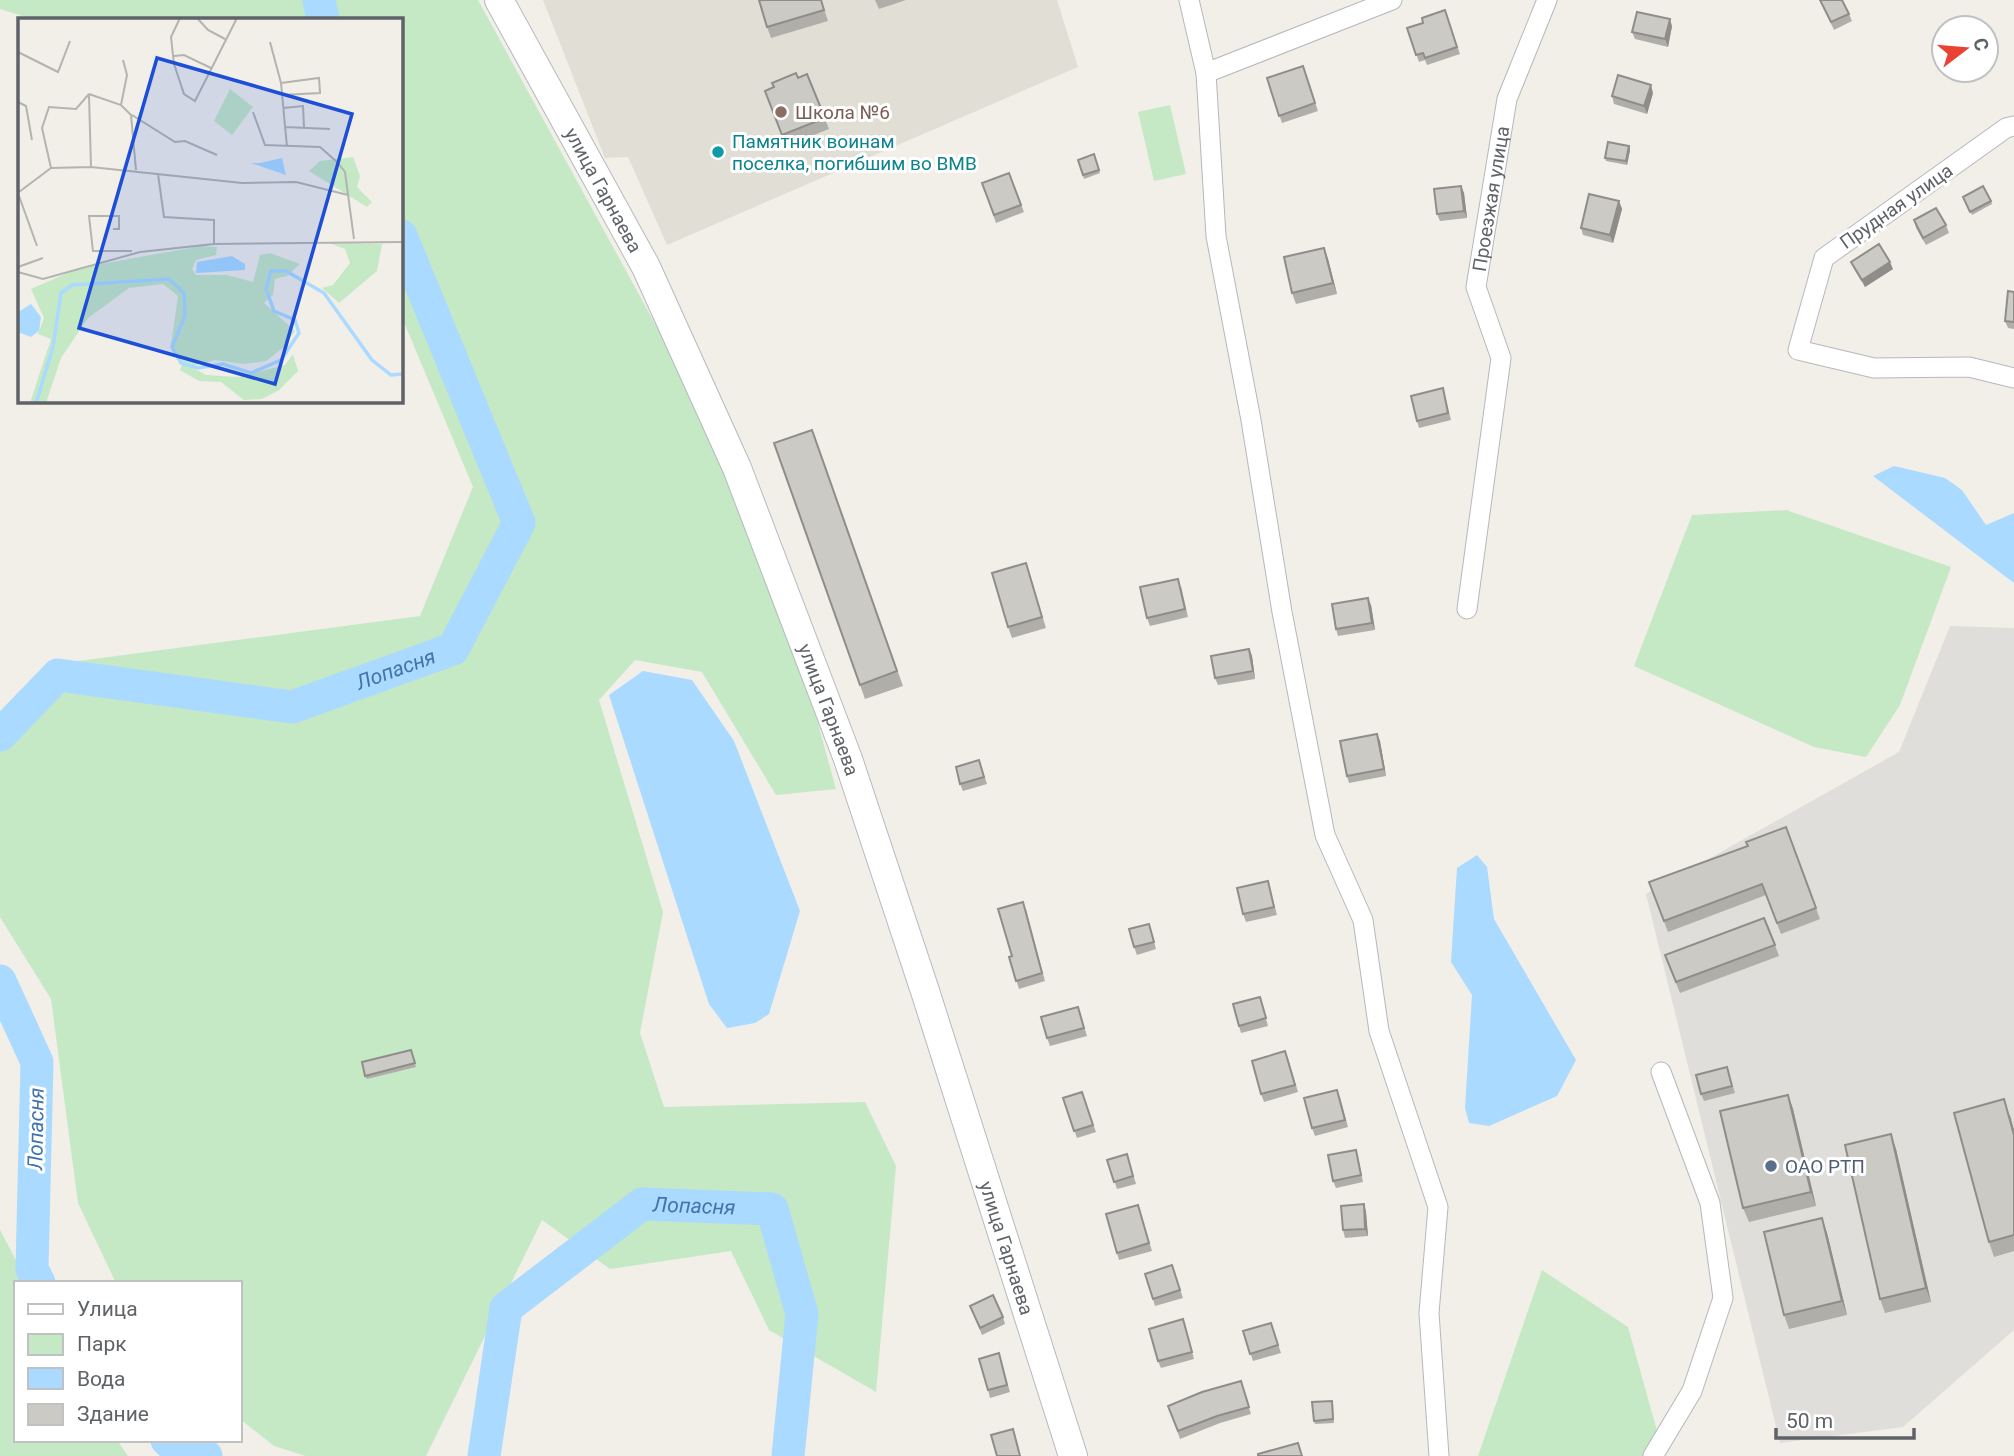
<svg xmlns="http://www.w3.org/2000/svg" width="2014" height="1456" font-family="Roboto,sans-serif">
  <style>
    .industrial { fill: #e0deda }
    .education { fill: #e1ded6 }
    .green { fill: #c5e8c5 }
    .water { fill: #aadaff }
    .lines { fill: none; stroke-linecap: round; stroke-linejoin: round }
    .river { stroke: #aadaff; stroke-width: 33 }
    .street-casing { stroke: #b5b8bc; stroke-width: 21 }
    .secondary-casing { stroke: #b6babf; stroke-width: 30 }
    .street { stroke: #fff; stroke-width: 19 }
    .secondary { stroke: #fff; stroke-width: 28 }
    .wall { fill: #afaea9 }
    .shaded-wall { fill: #8f8d8a }
    .building { fill: #cccac5; stroke: #8f8d8a; stroke-width: 2 }
    .education-dot { fill: #8d6e63; stroke: #fff; stroke-width: 2.5 }
    .culture-dot { fill: #0f9aa8; stroke: #fff; stroke-width: 2.5 }
    .service-dot { fill: #5c6f8a; stroke: #fff; stroke-width: 2.5 }
    .labels { text-anchor: middle; stroke-width: 6; stroke-linejoin: round; paint-order: stroke }
    .education-label { font-size: 19px; fill: #785e54; stroke: #fff; text-anchor: start }
    .culture-label { font-size: 19px; fill: #0d838f; stroke: #fff; text-anchor: start }
    .street-label { font-size: 19px; fill: #5f6368; stroke: #fff }
    .service-label { font-size: 19px; fill: #4e5e75; stroke: #fff; text-anchor: start }
    .water-label { font-size: 21px; font-style: italic; fill: #4174aa; stroke: #fff }
    .inset-river { fill: none; stroke: #aadaff; stroke-width: 3.5 }
    .inset-road { fill: none; stroke: #b3b3b1; stroke-width: 2 }
    .view { fill: #1d4ed8; fill-opacity: 0.15; stroke: #1d4ed8; stroke-width: 3.5 }
    .inset-edge { fill: none; stroke: #5f6368; stroke-width: 3.5 }
  </style>
  <rect width="100%" height="100%" fill="#f1efe8"/>
  <!-- industrial -->
  <path class="industrial" d="M1950 626 2014 628V1330L1903 1427 1780 1443 1646 894 1899 752Z"/>
  <!-- education -->
  <path class="education" d="M543 0H1057L1078 67 667 245 628 157 605 158Z"/>
  <!-- green -->
  <path class="green" d="M0 0H478L689 386 804 673 836 789 776 795 702 672 635 660 599 700 663 912 640 1033 664 1107 865 1102 896 1166 876 1392 769 1330 731 1251 610 1269 542 1220 426 1456H306L274 1446 240 1419V1283H116L78 1203 51 999 0 917V736L71 662 420 616 473 487 401 315V19H32L0 9Z
    M1170 105 1186 174 1154 181 1138 112Z
    M1786 510 1951 567 1900 705 1866 757 1814 747 1634 666 1692 515Z
    M0 1230 28 1283H16V1440H117L128 1456H0Z
    M1542 1270 1628 1327 1664 1456H1478Z"/>
  <!-- water -->
  <path class="water" d="M1894 466 1945 478 1962 490 1986 525 2014 513V583L1873 476Z
    M643 671 692 680 734 741 800 911 769 1014 755 1023 727 1028 709 1004 609 695Z
    M1477 855 1487 867 1494 919 1576 1060 1557 1096 1489 1126 1469 1123 1465 1108 1472 995 1451 962 1457 868Z"/>
  <g class="lines">
    <!-- river -->
    <g class="river">
      <path d="M319 0 323 19"/>
      <path id="s1" d="M0 735 58 675 292 707 453 649 519 523 401 236"/>
      <path d="M0 981 37 1062 32 1269 39 1283"/>
      <path d="M167 1440 180 1452 206 1456"/>
      <path id="s2" d="M484 1456 506 1308 642 1204 772 1209 802 1314 788 1456"/>
    </g>
    <defs>
      <g id="street">
        <path d="M1189 0 1206 73 1216 236 1251 420 1282 612 1325 835 1363 920 1379 1031 1438 1207 1429 1313 1439 1456"/>
        <path d="M1206 73 1392 0"/>
        <path d="M2014 126 2006 128 1824 258 1798 350 1874 368 1969 367 2014 378"/>
        <path id="s3" d="M1467 609 1501 358 1476 287 1507 99 1547 0"/>
        <path d="M1653 1456 1692 1391 1723 1298 1710 1203 1661 1072"/>
      </g>
      <g id="secondary">
        <path id="s4" d="M499 0 646 267 737 468 848 759 925 991 1073 1456"/>
      </g>
    </defs>
    <!-- street casing -->
    <use href="#street" class="street-casing"/>
    <!-- secondary casing -->
    <use href="#secondary" class="secondary-casing"/>
    <!-- street -->
    <use href="#street" class="street"/>
    <!-- secondary -->
    <use href="#secondary" class="secondary"/>
  </g>
  <!-- wall -->
  <path class="wall" d="M821 0 828 21 771 38 767 27Z
    M875 0H906L879 9Z
    M1820 0 1849 14 1852 21 1834 30Z
    M1445 10 1460 54 1427 65 1425 60 1419 62 1407 28 1423 23Z
    M1672 26 1668 47 1635 39 1632 32Z
    M1303 66 1318 111 1282 123 1267 78Z
    M807 74 829 129 786 146 765 91Z
    M1653 93 1647 114 1614 104 1612 96Z
    M1629 146 1630 150 1627 165 1606 161 1605 158Z
    M1094 154 1100 173 1084 179 1078 160Z
    M1009 173 1024 212 996 223 982 183Z
    M1461 186 1464 193 1467 218 1440 221 1437 214Z
    M1963 197 1991 201 1992 204 1972 215Z
    M1619 201 1622 209 1613 243 1583 235 1581 228Z
    M1914 220 1946 225 1949 233 1926 245 1916 228Z
    M1324 248 1328 259 1337 294 1296 304 1292 293Z
    M1851 262 1893 269 1865 287 1854 269Z
    M2014 292V329L2008 328 2005 321Z
    M1445 395 1451 420 1419 428 1417 421Z
    M812 430 903 686 865 699 774 443Z
    M1026 563 1046 628 1012 638 1008 627Z
    M1181 586 1188 617 1150 626 1147 618Z
    M1371 605 1375 630 1338 636 1336 629Z
    M1249 649 1252 656 1255 679 1218 685 1215 678Z
    M1377 734 1380 741 1386 776 1349 783 1347 776Z
    M979 760 987 784 963 791 960 784Z
    M1786 827 1820 919 1781 934 1766 895 1668 932 1649 882 1748 846Z
    M1268 881 1277 915 1246 922 1243 914Z
    M1026 909 1045 981 1019 989 1009 957 1012 956Z
    M1149 924 1156 949 1137 955 1134 947Z
    M1775 945 1779 956 1680 993 1665 955Z
    M1260 997 1268 1026 1241 1033 1239 1026Z
    M1078 1007 1087 1036 1050 1046 1047 1038Z
    M411 1050 416 1067 367 1079 365 1076Z
    M1288 1058 1298 1092 1264 1102 1261 1094Z
    M1727 1067 1735 1093 1704 1101 1701 1094Z
    M1082 1092 1096 1132 1077 1138 1063 1098Z
    M1788 1095 1793 1109 1816 1206 1749 1222 1743 1208Z
    M1340 1097 1348 1127 1315 1136 1312 1128Z
    M2010 1114 2014 1130V1251L1994 1257 1989 1242Z
    M1891 1134 1896 1149 1931 1302 1885 1313 1880 1299Z
    M1127 1154 1136 1184 1117 1189 1107 1160Z
    M1358 1157 1363 1182 1336 1188 1333 1181Z
    M1364 1204 1366 1212 1368 1236 1345 1238 1343 1230Z
    M1138 1205 1152 1251 1119 1260 1117 1253Z
    M1822 1218 1827 1233 1847 1315 1789 1329 1784 1315Z
    M1172 1265 1183 1298 1155 1306 1153 1299Z
    M970 1306 1003 1317 1005 1324 982 1335Z
    M1183 1319 1194 1359 1161 1368 1158 1361Z
    M1271 1323 1281 1353 1253 1361 1243 1331Z
    M1001 1361 1010 1392 990 1398 988 1390Z
    M1241 1381 1251 1414 1220 1423 1180 1439 1168 1406Z
    M1333 1404 1334 1423 1315 1424 1314 1421Z"/>
  <!-- shaded-wall -->
  <path class="shaded-wall" d="M1670 19 1672 26 1668 47 1665 39Z
    M1651 85 1653 93 1647 114 1644 106Z
    M1629 146 1630 150 1627 165 1626 161Z
    M1461 186 1464 193 1467 218 1464 211Z
    M1619 201 1622 209 1613 243 1610 235Z
    M1324 248 1328 259 1337 294 1333 283Z
    M1890 262 1893 269 1865 287 1862 280Z
    M1368 598 1371 605 1375 630 1372 623Z
    M1249 649 1252 656 1255 679 1253 671Z
    M1377 734 1380 741 1386 776 1384 769Z
    M1788 1095 1793 1109 1816 1206 1811 1192Z
    M2004 1099 2014 1130V1135Z
    M1891 1134 1896 1149 1931 1302 1926 1288Z
    M1364 1204 1366 1212 1368 1236 1365 1229Z
    M1822 1218 1827 1233 1847 1315 1842 1301Z"/>
  <!-- building -->
  <path class="building" d="M759 0H821L824 10 767 27Z
    M1820 0H1842L1849 14 1831 22Z
    M1445 10 1457 47 1425 58 1423 53 1416 55 1407 28 1423 23 1422 18Z
    M1637 12 1670 19 1665 39 1632 32Z
    M1303 66 1315 103 1279 116 1267 78Z
    M796 73 798 78 807 74 825 118 782 135 765 91 774 87 772 83Z
    M1618 75 1651 85 1644 106 1612 96Z
    M1608 142 1629 146 1626 161 1605 158Z
    M1094 154 1099 170 1083 175 1078 160Z
    M1009 173 1021 205 994 215 982 183Z
    M1461 186 1464 211 1437 214 1434 189Z
    M1983 186 1991 201 1970 212 1963 197Z
    M1589 194 1619 201 1610 235 1581 228Z
    M1936 208 1946 225 1923 238 1914 220Z
    M1879 244 1890 262 1862 280 1851 262Z
    M1324 248 1333 283 1292 293 1284 257Z
    M2008 291 2014 292V322L2005 321Z
    M1443 388 1448 413 1417 421 1411 396Z
    M812 430 897 671 860 685 774 443Z
    M1026 563 1042 617 1008 627 992 573Z
    M1178 579 1185 609 1147 618 1140 587Z
    M1368 598 1372 623 1336 629 1332 604Z
    M1249 649 1253 671 1215 678 1211 656Z
    M1377 734 1384 769 1347 776 1340 741Z
    M979 760 984 777 960 784 956 767Z
    M1786 827 1816 908 1777 923 1762 884 1664 921 1649 882 1748 846 1746 842Z
    M1268 881 1274 907 1243 914 1237 888Z
    M1023 902 1042 973 1016 981 1009 957 1012 956 998 909Z
    M1764 918 1775 945 1676 982 1665 955Z
    M1149 924 1154 942 1134 947 1129 929Z
    M1260 997 1266 1018 1239 1026 1233 1004Z
    M1078 1007 1084 1028 1047 1038 1041 1017Z
    M411 1050 415 1063 365 1076 362 1062Z
    M1285 1051 1295 1085 1261 1094 1252 1061Z
    M1727 1067 1732 1086 1701 1094 1696 1075Z
    M1337 1090 1345 1120 1312 1128 1304 1098Z
    M1082 1092 1093 1125 1074 1131 1063 1098Z
    M1788 1095 1811 1192 1743 1208 1720 1111Z
    M2004 1099 2014 1135V1235L1989 1242 1954 1113Z
    M1891 1134 1926 1288 1880 1299 1845 1145Z
    M1356 1150 1361 1175 1333 1181 1328 1155Z
    M1127 1154 1133 1176 1114 1182 1107 1160Z
    M1364 1204 1365 1229 1343 1230 1341 1206Z
    M1138 1205 1149 1243 1117 1253 1106 1214Z
    M1822 1218 1842 1301 1784 1315 1764 1232Z
    M1172 1265 1180 1290 1153 1299 1145 1274Z
    M993 1295 1003 1317 980 1328 970 1306Z
    M1183 1319 1192 1352 1158 1361 1149 1329Z
    M1271 1323 1278 1345 1250 1354 1243 1331Z
    M999 1353 1007 1385 988 1390 979 1359Z
    M1241 1381 1249 1407 1217 1416 1178 1431 1168 1406 1202 1392Z
    M1332 1401 1333 1419 1314 1421 1312 1402Z
    M1013 1429 1020 1456H997L991 1435Z
    M1298 1443 1302 1456H1258V1454Z"/>
  <!-- markers -->
  <circle class="education-dot" cx="781" cy="112" r="7"/>
  <circle class="culture-dot" cx="718" cy="152" r="7"/>
  <circle class="service-dot" cx="1771" cy="1166" r="7"/>
  <g class="labels">
    <!-- education labels -->
    <g class="education-label">
      <text x="795" y="119">Школа №6</text>
    </g>
    <!-- culture labels -->
    <g class="culture-label">
      <text x="732" y="148">Памятник воинам<tspan x="732" dy="22">поселка, погибшим во ВМВ</tspan></text>
    </g>
    <!-- street labels -->
    <g class="street-label">
      <text dy="7" stroke="none"><textPath href="#s4" startOffset="217">улица Гарнаева</textPath></text>
      <text dy="7" stroke="none"><textPath href="#s3" startOffset="418">Проезжая улица</textPath></text>
      <text transform="translate(1896 206) rotate(-35)" y="7">Прудная улица</text>
      <text dy="7" stroke="none"><textPath href="#s4" startOffset="784">улица Гарнаева</textPath></text>
      <text dy="7" stroke="none"><textPath href="#s4" startOffset="1351">улица Гарнаева</textPath></text>
    </g>
    <!-- service labels -->
    <g class="service-label">
      <text x="1785" y="1173">ОАО РТП</text>
    </g>
    <!-- water labels -->
    <g class="water-label">
      <text dy="7" stroke="none"><textPath href="#s1" startOffset="430">Лопасня</textPath></text>
      <text transform="translate(36 1129) rotate(-89)" y="7">Лопасня</text>
      <text dy="7" stroke="none"><textPath href="#s2" startOffset="373">Лопасня</textPath></text>
    </g>
  </g>
  <!-- overview -->
  <g transform="translate(18 18)">
    <rect width="385" height="385" fill="#f1efe8"/>
    <path d="M212 71 235 89 214 117 196 103ZM335 139 342 158 339 169 354 184 349 189 291 153 302 143ZM311 225 364 226 359 253 321 285 304 270 315 267 332 245 327 231ZM183 228 199 229 198 237 178 242 174 251 178 257H209L235 264 242 237 252 235 282 246 269 258 257 261 255 277 246 285 277 313 266 329 248 343 226 346 197 342 173 349 188 357 220 359 267 347 275 336 280 353 261 372 244 381 226 382 203 364 181 363 162 352 164 346 153 326 160 278 145 266 111 270 70 300 43 340 28 385H12L33 321 20 316 26 300 13 271 61 250Z" fill="#c5e8c5"/>
    <path d="M264 140 268 157 233 145H242ZM214 238 227 246V252L178 255 179 244ZM13 286 23 299 21 313 13 319 0 314V294Z" fill="#aadaff"/>
    <path class="inset-river" d="M18 385 35 329 43 275 54 267 151 261 166 275 167 298 154 329 163 345 180 350 205 346 233 355 263 342 281 315 277 302 256 293 248 271 253 253H268L306 275 354 342 373 357 385 356"/>
    <path class="inset-road" d="M162 0 153 19 156 46 166 76 177 83 219 0M179 0 190 12 207 21M252 24 263 65 269 129M0 34 40 54 52 23M156 38 166 37 193 50M263 65 301 60 302 75 264 77M71 76 103 87 113 97 118 152M71 77 73 149M0 84 8 88 14 122M103 87 109 57 105 42M265 90 285 88 286 110M235 94 247 127 302 129 319 144 327 154 336 221M114 97 157 124 167 123 199 137M267 109 312 111M33 150 24 110 31 89 58 91 71 76M140 156 146 199 196 202V226M1 174 33 150 73 149 224 165 278 164 330 177M1 178 19 228M95 211H101V198H71L75 233H114M0 249 25 240M0 254 25 261 122 234 196 226 385 224"/>
    <path class="view" d="M139 40 334 96 257 366 61 310Z"/>
    <rect width="385" height="385" class="inset-edge"/>
  </g>
  <!-- legend -->
  <rect x="14" y="1281" width="228" height="161" fill="#ffffff" stroke="#bfc1c3" stroke-width="2"/>
  <rect x="28" y="1304" width="35" height="10" fill="#ffffff" stroke="#bfc1c3" stroke-width="2"/>
  <text x="77" y="1316" font-size="21" fill="#5f6368">Улица</text>
  <rect x="28" y="1334" width="35" height="21" fill="#c5e8c5" stroke="#bfc1c3" stroke-width="2"/>
  <text x="77" y="1351" font-size="21" fill="#5f6368">Парк</text>
  <rect x="28" y="1368" width="35" height="21" fill="#aadaff" stroke="#bfc1c3" stroke-width="2"/>
  <text x="77" y="1386" font-size="21" fill="#5f6368">Вода</text>
  <rect x="28" y="1404" width="35" height="21" fill="#cccac5" stroke="#bfc1c3" stroke-width="2"/>
  <text x="77" y="1421" font-size="21" fill="#5f6368">Здание</text>
  <!-- north arrow -->
  <g transform="translate(1965 49) rotate(74)"><circle r="33" fill="#ffffff" stroke="#bfc1c3" stroke-width="2"/>
  <path d="M0-5L12 26L0 18L-12 26Z" fill="#ea4335"/>
  <text y="-10" font-size="19" font-weight="bold" text-anchor="middle" fill="#5f6368">С</text>
  </g>
  <!-- scale -->
  <path d="M1776 1428v10h138v-10" fill="none" stroke="#5f6368" stroke-width="3.5"/>
  <text x="1786" y="1428" font-size="21" fill="#5f6368" stroke="#ffffff" stroke-width="5" paint-order="stroke">50 m</text>
</svg>
